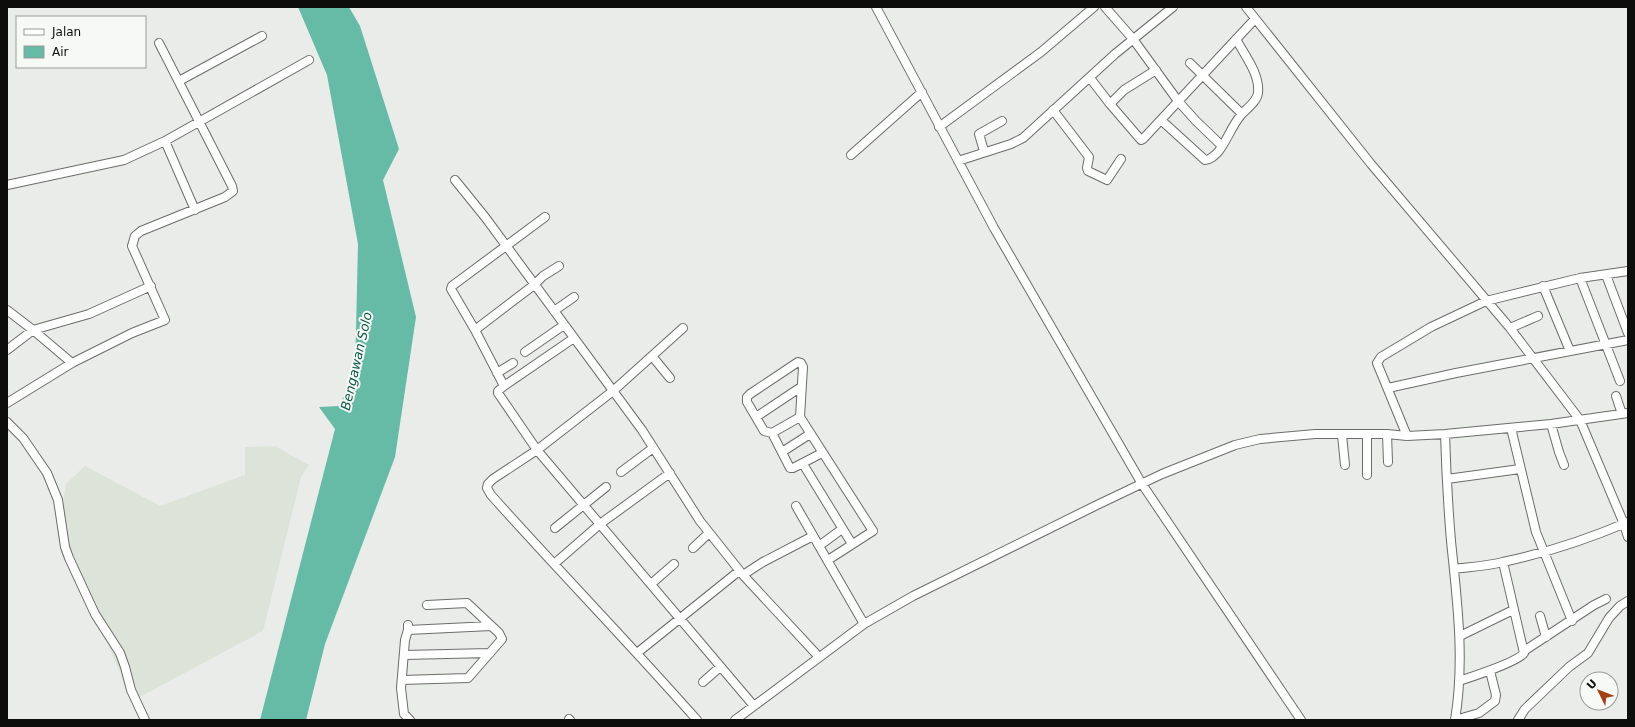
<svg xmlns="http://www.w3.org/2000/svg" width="1635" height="727" font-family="'DejaVu Sans',sans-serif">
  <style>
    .built { fill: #dce3d9 }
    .water { fill: #65bba6 }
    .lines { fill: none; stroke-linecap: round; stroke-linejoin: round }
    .minor-casing { stroke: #6b6d6a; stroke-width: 10 }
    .minor { stroke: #fff; stroke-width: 8 }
    .labels { text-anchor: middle; stroke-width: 4; stroke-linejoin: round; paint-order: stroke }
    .water-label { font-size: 13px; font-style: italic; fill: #0e5749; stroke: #f6f9f5 }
  </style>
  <rect width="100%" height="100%" fill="#e9ece8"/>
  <!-- built -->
  <path class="built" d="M275 446 309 465 301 477 263 631 132 701 59 529 66 484 85 466 160 506 245 475V447Z"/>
  <!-- water -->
  <path class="water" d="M298 7H349L360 26 399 149 383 180 416 317 395 457 325 644 306 720H260L335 429 319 407 339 406 355 373 358 244 327 75Z"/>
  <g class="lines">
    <defs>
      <path id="minor" d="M876 7 994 228 1142 484 1301 720
        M1105 7 1133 39 1178 101 1196 121 1222 146
        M1246 7 1371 164 1510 328 1580 420 1624 524 1628 537
        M1190 63 1242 114
        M1156 70 1124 90 1110 104 1141 140 1143 139 1255 19
        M1090 78 1110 104
        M179 81 262 36
        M1053 110 1089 157 1087 168 1088 171 1107 180 1121 159
        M1161 120 1205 160C1210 160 1214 156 1218 152 1227 141 1231 127 1241 115 1246 109 1257 102 1258 93 1260 74 1245 56 1236 39
        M939 127 1041 52 1094 7
        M165 141 195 210
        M984 151 979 134 1002 121
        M851 155 922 92
        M958 161 1011 144 1023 138 1115 54 1173 7
        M455 180 485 217 642 430 700 521 743 575 819 657
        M7 185 124 160 165 141 309 60
        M1606 275 1628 333
        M1580 278 1620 381
        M1543 286 1570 351
        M7 310 33 330 72 363
        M554 311 574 297
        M683 328 613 391 537 450 493 479 488 484 487 488 491 495C559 571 630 644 697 720
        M1510 328 1538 316
        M475 330 534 285 543 276 559 266
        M574 338 504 386 498 391V393L537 450 754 706
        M7 350 33 330 89 314 151 286
        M525 352 564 325
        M652 356 670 378
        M497 373 513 363
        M504 386 475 330 451 289 452 286 545 217
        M1388 388 1456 373 1628 340
        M1616 396 1622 414
        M7 403 72 363 132 333 165 320 132 246 135 236 141 231 225 197 233 191 232 186 159 43
        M756 417 801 387
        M800 417 772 433 764 431 747 402V397L750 394 798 362 801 363 803 367 800 417 873 531 828 560
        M7 422 23 438 47 473 58 500 65 547 69 558 95 614 120 653 125 667 131 690 145 720
        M1551 424 1559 452 1564 465
        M1511 428 1536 532 1572 621
        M772 433 790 468H793L822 453
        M1367 434V475
        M1387 434 1388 462
        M1445 434C1446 469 1448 505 1451 541 1457 600 1465 660 1455 720
        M1342 435 1345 465
        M1407 436 1377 363 1381 357 1431 327 1486 301 1580 278 1628 271
        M782 452 810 434
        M803 464 852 544
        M621 472 653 448
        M1447 479 1520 469
        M796 506 864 624
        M555 528 606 487
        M819 546 842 529
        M693 548 709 533
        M554 564 600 524 670 473
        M1454 569C1470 567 1487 566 1503 562 1546 553 1588 539 1628 522
        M743 575 763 562 813 536
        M651 584 674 564
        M1540 616 1546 637
        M408 625V630L405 640 401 688 404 714 410 720
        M408 630 491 626
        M1460 636 1513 610
        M1524 651 1594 605 1606 599
        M637 653 739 571
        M404 655 490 653
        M402 680 468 678 502 639 499 633 467 603 427 605
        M1459 681C1471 677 1518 662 1524 653L1503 562
        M703 682 720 667
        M569 719 570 720
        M735 720 864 624 913 596 1097 505 1162 474 1235 445 1260 439 1315 434H1387L1407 436 1445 434 1551 424 1628 413
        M1455 720 1479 713 1495 701 1496 695 1490 671
        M1518 720 1525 709 1569 667 1588 653 1609 618 1620 606 1628 601"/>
    </defs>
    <!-- minor casing -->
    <use href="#minor" class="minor-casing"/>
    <!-- minor -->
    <use href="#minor" class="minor"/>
  </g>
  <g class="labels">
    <!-- water labels -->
    <g class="water-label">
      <text transform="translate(356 361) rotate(-77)" y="5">Bengawan Solo</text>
    </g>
  </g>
  <!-- border -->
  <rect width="1635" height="727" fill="none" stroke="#0d0e0c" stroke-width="16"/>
  <!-- legend -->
  <rect x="16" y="16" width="130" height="52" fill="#f6f9f5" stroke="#999b98"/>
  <rect x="24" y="29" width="20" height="6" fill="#ffffff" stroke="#999b98"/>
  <text x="52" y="36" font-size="12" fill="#0d0e0c">Jalan</text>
  <rect x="24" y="46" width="20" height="12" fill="#65bba6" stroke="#999b98"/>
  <text x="52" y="56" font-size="12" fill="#0d0e0c">Air</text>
  <!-- north arrow -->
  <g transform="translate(1599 691) rotate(313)"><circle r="19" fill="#f6f9f5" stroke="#999b98"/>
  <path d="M0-3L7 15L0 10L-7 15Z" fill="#a54015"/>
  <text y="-6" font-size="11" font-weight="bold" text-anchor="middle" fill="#0d0e0c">U</text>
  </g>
</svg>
